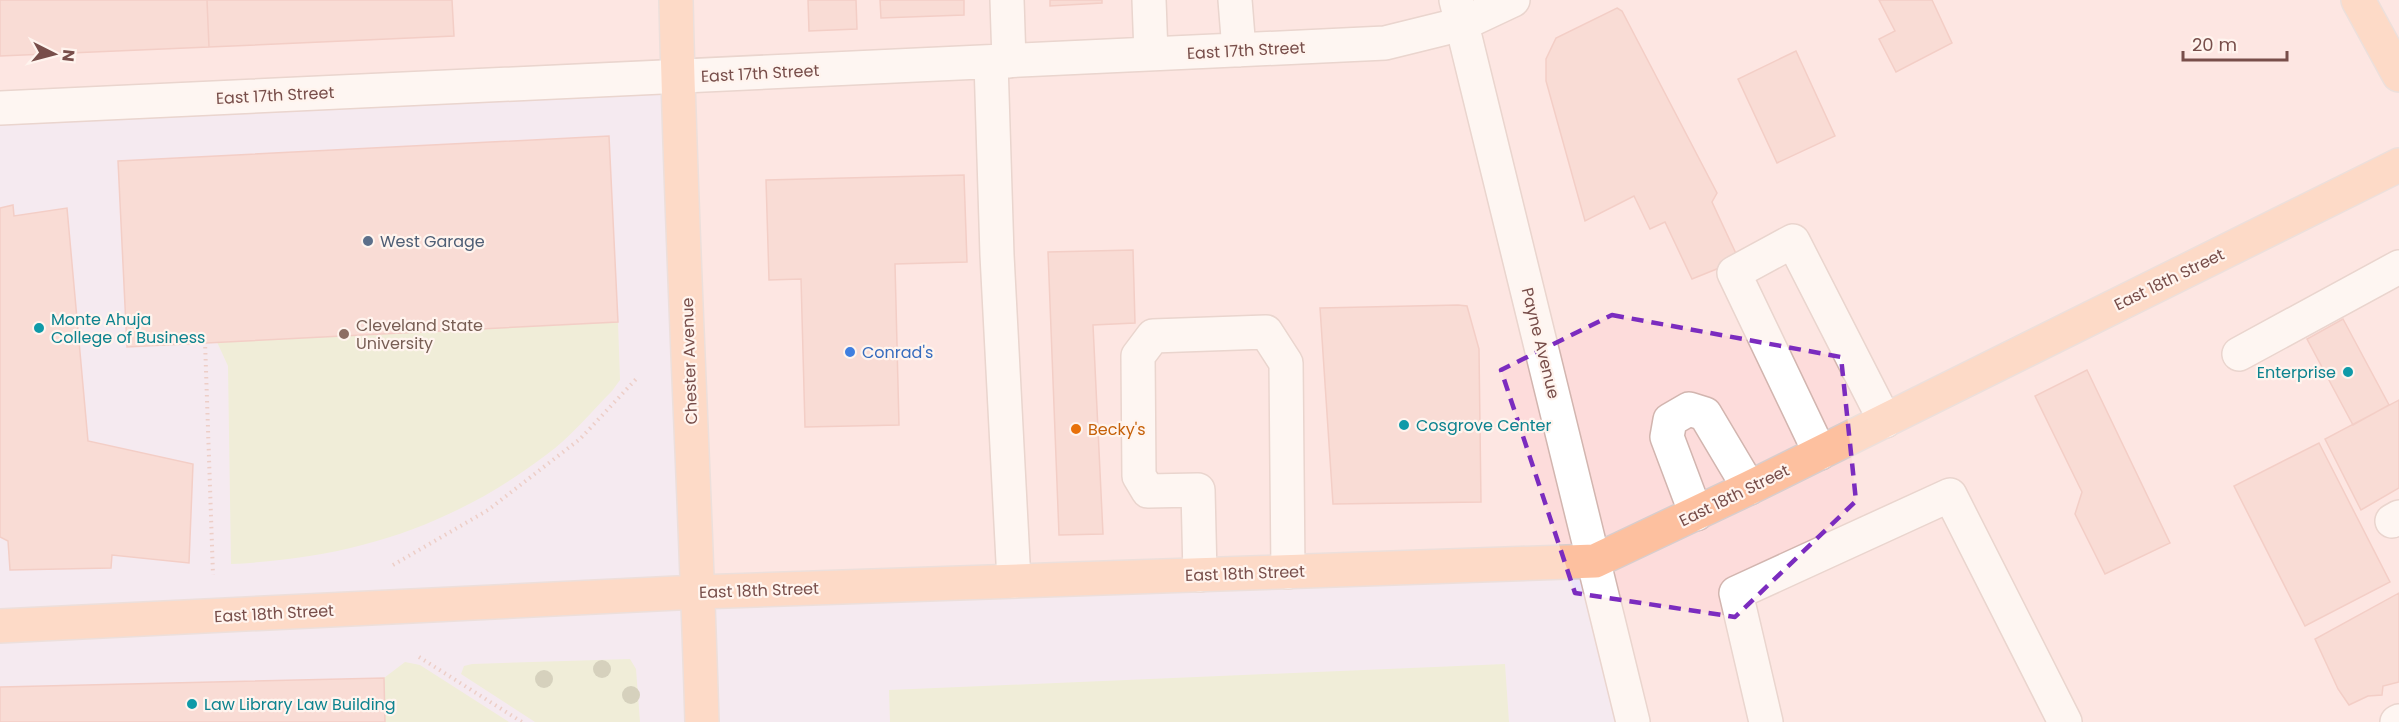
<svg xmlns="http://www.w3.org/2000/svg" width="2399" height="722" font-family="Poppins,sans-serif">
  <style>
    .commercial { fill: #fddcdb }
    .education { fill: #ece4fa }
    .green { fill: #dfecc5 }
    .building { fill: #f3c5be; stroke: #e7a69e; stroke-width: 1.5 }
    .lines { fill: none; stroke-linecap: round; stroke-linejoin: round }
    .minor-casing { stroke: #d2b5af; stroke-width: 36 }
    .major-casing { stroke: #d9cdcc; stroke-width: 36 }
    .path { stroke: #d9a7a1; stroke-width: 4; stroke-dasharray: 1.5 4.5; stroke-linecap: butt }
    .minor { stroke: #fff; stroke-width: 33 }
    .major { stroke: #fdc09f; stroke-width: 33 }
    .tree { fill: #a6ae8b }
    .marked { fill: none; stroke: #7b2cbf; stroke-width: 4.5; stroke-dasharray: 12 8; stroke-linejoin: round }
    .service-dot { fill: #5c6f8a; stroke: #fff4ee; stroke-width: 2 }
    .culture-dot { fill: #0f9aa8; stroke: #fff4ee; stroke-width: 2 }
    .education-dot { fill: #8d6e63; stroke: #fff4ee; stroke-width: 2 }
    .shop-dot { fill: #3f7fe0; stroke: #fff4ee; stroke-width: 2 }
    .food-dot { fill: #e8710a; stroke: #fff4ee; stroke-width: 2 }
    .labels { text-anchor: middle; stroke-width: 4.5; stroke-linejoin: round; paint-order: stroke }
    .street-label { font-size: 16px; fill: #784e4a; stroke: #fff4ee }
    .service-label { font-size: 16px; fill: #4e5e75; stroke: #fff4ee; text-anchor: start }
    .culture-label { font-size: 16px; fill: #0d838f; stroke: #fff4ee; text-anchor: start }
    .education-label { font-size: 16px; fill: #785e54; stroke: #fff4ee; text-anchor: start }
    .shop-label { font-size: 16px; fill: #366cbe; stroke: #fff4ee; text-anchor: start }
    .food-label { font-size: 16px; fill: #c56008; stroke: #fff4ee; text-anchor: start }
  </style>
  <rect width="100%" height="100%" fill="#fdefe7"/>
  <!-- commercial -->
  <path class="commercial" d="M0 0H2399V722H1633L698 592 0 108Z"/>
  <!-- education -->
  <path class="education" d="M678 77 699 591 1595 561 1633 722H0V108Z"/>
  <!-- green -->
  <path class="green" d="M618 322 620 380 612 391C591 412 570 438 546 455 449 528 352 558 231 564L228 366 217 342Z
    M630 659 636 669 640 722H535L461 674 464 666 472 664Z
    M405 662 420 665 509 722H385L384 678Z
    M1505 664 1509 722H890L889 690Z"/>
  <!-- building -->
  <path class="building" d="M0 0H207L209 47 0 56Z
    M207 0H452L454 36 209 47Z
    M808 0H856L857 29 809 31Z
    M880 0H964V15L881 18Z
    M1050 0H1102V3L1050 6Z
    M1879 0H1932L1952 43 1896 72 1879 39 1895 31Z
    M1617 8 1622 11 1717 193 1712 202 1739 260 1692 279 1665 222 1650 229 1634 196 1585 221 1546 81V59L1556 38Z
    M1796 51 1835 136 1777 163 1738 79Z
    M609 136 618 322 127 347 118 161Z
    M964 175 967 262 895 264 899 425 805 427 801 279 769 280 766 180Z
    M13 205 14 216 67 208 88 441 193 464 189 563 112 555 111 568 10 570 8 541 0 537V208Z
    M1133 250 1135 323 1093 325 1103 534 1059 535 1048 252Z
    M1458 305 1467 306 1479 349 1481 502 1333 504 1320 308Z
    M2343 319 2389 405 2353 425 2307 339Z
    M2087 370 2170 543 2105 574 2075 514 2082 492 2035 396Z
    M2399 400V488L2361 510 2325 439Z
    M2319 443 2390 582 2305 626 2234 486Z
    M2399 593V682L2383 686 2382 695 2368 696 2349 705 2338 689 2315 639Z
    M384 678 385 722H0V687Z"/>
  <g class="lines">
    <defs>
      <path id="minor" d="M1007 0 1009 61
        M1149 0 1151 54
        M1235 0 1239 50
        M1456 0 1633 722
        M991 62 997 255 1014 581
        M0 108 1385 43 1462 24 1513 0
        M2239 354 2399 267
        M1820 453 1734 273 1793 241 1885 421
        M1696 514 1667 437 1670 420 1689 409 1705 414 1749 488
        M2392 521 2399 517
        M1200 575 1198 490 1148 491 1139 476 1138 356 1153 336 1266 332 1286 363 1288 572
        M1766 722 1736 593 1950 495 2065 722
        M2397 722 2399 721"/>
      <path id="major" d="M676 0C681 241 695 481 702 722
        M2358 0 2399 75
        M0 626 698 592 1595 561 1749 488 2399 165"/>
    </defs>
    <!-- minor casing -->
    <use href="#minor" class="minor-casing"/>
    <!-- major casing -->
    <use href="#major" class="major-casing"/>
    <!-- path -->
    <path class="path" d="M205 341 213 575
      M393 565 488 510 580 439 638 377
      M419 657 522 722"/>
    <!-- minor -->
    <use href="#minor" class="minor"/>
    <!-- major -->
    <use href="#major" class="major"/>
  </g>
  <!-- trees -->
  <g class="tree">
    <circle cx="602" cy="669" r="9"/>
    <circle cx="544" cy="679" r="9"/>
    <circle cx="631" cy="695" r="9"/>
  </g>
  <!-- marked area -->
  <path d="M0 0H2399V722H0ZM1612 315 1841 357 1856 501 1735 617 1575 593 1501 370Z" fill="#fdefe7" fill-opacity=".55" fill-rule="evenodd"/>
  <path class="marked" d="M1612 315 1841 357 1856 501 1735 617 1575 593 1501 370Z"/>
  <!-- markers -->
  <circle class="service-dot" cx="368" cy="241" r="6"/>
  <g class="culture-dot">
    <circle cx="39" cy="328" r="6"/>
    <circle cx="2348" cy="372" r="6"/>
    <circle cx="1404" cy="425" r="6"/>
    <circle cx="192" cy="704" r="6"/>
  </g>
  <circle class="education-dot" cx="344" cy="334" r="6"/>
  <circle class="shop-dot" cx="850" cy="352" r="6"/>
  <circle class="food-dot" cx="1076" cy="429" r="6"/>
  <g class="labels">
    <!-- street labels -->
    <g class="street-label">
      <text transform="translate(1246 50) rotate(-3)" y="6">East 17th Street</text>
      <text transform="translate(760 73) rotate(-3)" y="6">East 17th Street</text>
      <text transform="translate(275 95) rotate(-3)" y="6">East 17th Street</text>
      <text transform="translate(2169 279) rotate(-26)" y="6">East 18th Street</text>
      <text transform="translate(1541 343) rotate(76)" y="6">Payne Avenue</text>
      <text transform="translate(689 361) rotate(-92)" y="6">Chester Avenue</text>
      <text transform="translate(1734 495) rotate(-26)" y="6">East 18th Street</text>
      <text transform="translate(1245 573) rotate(-2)" y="6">East 18th Street</text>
      <text transform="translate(759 590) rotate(-2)" y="6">East 18th Street</text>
      <text transform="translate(274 613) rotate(-3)" y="6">East 18th Street</text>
    </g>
    <!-- service labels -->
    <g class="service-label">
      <text x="380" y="247">West Garage</text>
    </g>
    <!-- culture labels -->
    <g class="culture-label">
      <text x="51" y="325">Monte Ahuja<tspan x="51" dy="18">College of Business</tspan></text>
      <text x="2336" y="378" text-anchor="end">Enterprise</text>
      <text x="1416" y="431">Cosgrove Center</text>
      <text x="204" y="710">Law Library Law Building</text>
    </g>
    <!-- education labels -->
    <g class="education-label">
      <text x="356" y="331">Cleveland State<tspan x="356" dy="18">University</tspan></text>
    </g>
    <!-- shop labels -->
    <g class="shop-label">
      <text x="862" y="358">Conrad's</text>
    </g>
    <!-- food labels -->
    <g class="food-label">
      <text x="1088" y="435">Becky's</text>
    </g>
  </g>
  <!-- north arrow -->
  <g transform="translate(54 54) rotate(96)" stroke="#fff4ee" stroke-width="4.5" paint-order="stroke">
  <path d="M0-4.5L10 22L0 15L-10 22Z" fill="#784e4a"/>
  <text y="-9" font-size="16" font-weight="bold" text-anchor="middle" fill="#784e4a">N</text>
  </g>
  <!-- scale -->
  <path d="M2183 51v9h104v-9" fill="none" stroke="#784e4a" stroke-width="3"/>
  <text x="2192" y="51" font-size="18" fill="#784e4a" stroke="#fff4ee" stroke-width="4.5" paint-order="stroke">20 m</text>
</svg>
